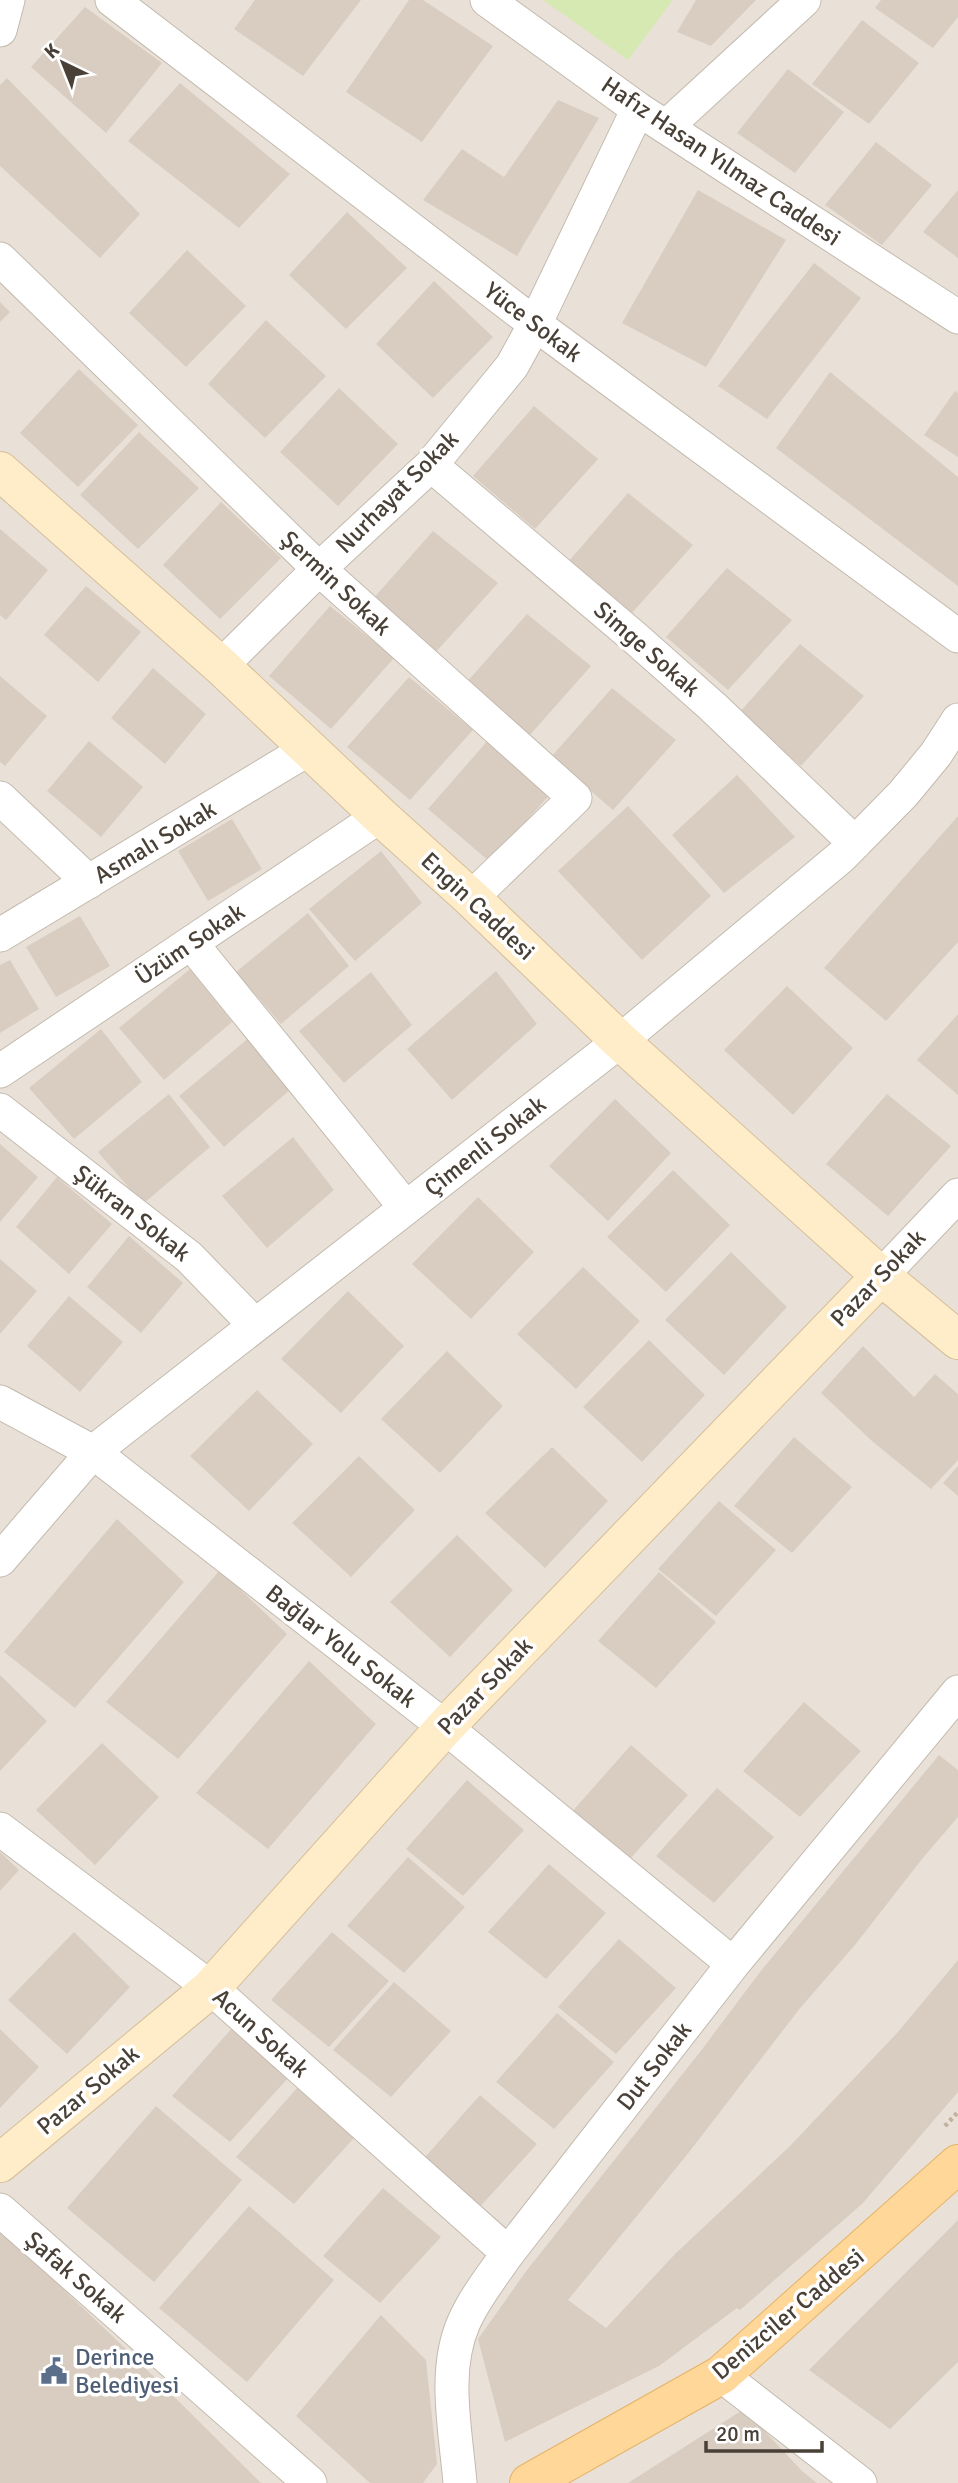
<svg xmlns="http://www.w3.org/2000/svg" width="958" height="2483" font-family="Signika,sans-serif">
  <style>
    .residential { fill: #e9e1d7 }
    .green { fill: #d6e9b2 }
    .building { fill: #d9cdc1 }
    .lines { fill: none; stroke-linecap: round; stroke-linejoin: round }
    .street-casing { stroke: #c3baae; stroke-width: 35 }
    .secondary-casing { stroke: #d5be99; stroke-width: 40 }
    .primary-casing { stroke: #e5b267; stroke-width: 40 }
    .path { stroke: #c2b19c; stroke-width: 4.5; stroke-dasharray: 3.5 3.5; stroke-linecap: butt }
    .street { stroke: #fff; stroke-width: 33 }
    .secondary { stroke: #ffecc9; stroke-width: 38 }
    .primary { stroke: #ffd798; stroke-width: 38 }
    .labels { text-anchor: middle; stroke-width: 7; stroke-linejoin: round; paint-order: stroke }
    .street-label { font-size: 24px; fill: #494037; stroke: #fff }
    .service-label { font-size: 24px; fill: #4e5e75; stroke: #fff; text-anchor: start }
  </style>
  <rect width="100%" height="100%" fill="#f5f0e9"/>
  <!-- residential -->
  <path class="residential" d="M0 0H958V2483H0Z"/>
  <!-- green -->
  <path class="green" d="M543 0H673L628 60Z"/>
  <!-- building -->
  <path class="building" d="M255 0H361L303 76 234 29Z
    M409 0H423L493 46 422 142 346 92Z
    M696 0H756L711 46 677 32Z
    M881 0H958V17L933 48 875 8Z
    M85 7 162 63 106 133 31 67Z
    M862 20 919 63 869 124 812 84Z
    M788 69 844 112 795 173 737 133Z
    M7 78 140 214 100 258 0 166V85Z
    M180 83 290 174 239 228 128 141Z
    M558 100 599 118 517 256 423 200 462 149 504 177Z
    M876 142 932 185 882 245 825 205Z
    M698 190 786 240 706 367 622 323Z
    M958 190V258L923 232Z
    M347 212 407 268 346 329 289 275Z
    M187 250 246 306 186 367 129 313Z
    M814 263 861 298 767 419 718 386Z
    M434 281 493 337 433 398 376 344Z
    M0 302 10 312 0 322Z
    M266 320 326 376 265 438 208 384Z
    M79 369 138 425 78 487 20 433Z
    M830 372 958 477V586L776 448Z
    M339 388 398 444 338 506 280 452Z
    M955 391 958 393V457L924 435Z
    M534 406 598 459 535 529 473 476Z
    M139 432 199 488 138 549 80 495Z
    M628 493 693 545 630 615 568 562Z
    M221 502 281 558 220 619 163 565Z
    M0 529 48 570 6 620 0 615Z
    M433 531 498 583 435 653 372 600Z
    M727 568 792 620 728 690 666 637Z
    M86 586 141 632 98 682 44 635Z
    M330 606 394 658 331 729 269 676Z
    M527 614 591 666 529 736 466 683Z
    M800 644 864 696 801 766 739 713Z
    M153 668 206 714 165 764 111 718Z
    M0 676 47 716 5 766 0 762Z
    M409 677 473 730 410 800 347 747Z
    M612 688 676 740 613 810 551 757Z
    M489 739 553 791 490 862 428 809Z
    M89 741 143 787 101 837 47 791Z
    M737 775 795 837 724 893 672 835Z
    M628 806 711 896 642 960 558 871Z
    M958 816V942L886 1021 824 968Z
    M232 819 262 869 208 901 178 851Z
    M381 851 422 903 355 961 309 909Z
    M308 913 349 966 281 1024 236 972Z
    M80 916 110 966 56 997 26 947Z
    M10 960 39 1009 0 1033V965Z
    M190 969 232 1022 164 1080 119 1028Z
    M496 971 537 1024 452 1100 407 1049Z
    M371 972 412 1025 344 1083 299 1031Z
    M787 986 853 1048 793 1115 724 1050Z
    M958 1014V1095L917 1060Z
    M101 1029 142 1082 74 1139 29 1088Z
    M250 1037 291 1089 224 1147 179 1096Z
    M169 1094 210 1147 143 1204 98 1152Z
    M887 1094 951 1146 888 1216 826 1164Z
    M615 1099 671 1153 608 1221 549 1166Z
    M293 1137 334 1190 267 1248 222 1196Z
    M0 1144 38 1177 0 1222Z
    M673 1170 730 1225 666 1292 607 1237Z
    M57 1177 112 1224 69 1274 16 1227Z
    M478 1197 534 1252 471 1319 412 1264Z
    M129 1236 183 1283 141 1333 87 1287Z
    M731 1252 787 1307 724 1375 665 1320Z
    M0 1259 37 1291 0 1334Z
    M583 1267 640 1321 576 1389 517 1334Z
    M348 1291 404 1346 341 1413 281 1359Z
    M69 1296 123 1342 80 1392 27 1346Z
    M649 1340 705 1395 642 1462 583 1407Z
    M863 1346 914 1397 935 1374 958 1394V1460L931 1489 873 1442 821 1393Z
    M447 1351 503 1406 440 1473 381 1419Z
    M257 1390 313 1444 249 1511 190 1456Z
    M794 1437 852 1487 792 1553 734 1506Z
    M552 1447 608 1501 545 1568 485 1513Z
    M359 1456 415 1510 351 1577 292 1523Z
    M958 1466V1496L943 1483Z
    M719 1501 776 1550 716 1616 658 1569Z
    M117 1519 184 1582 75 1708 4 1652Z
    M457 1535 513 1590 450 1657 390 1602Z
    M220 1570 287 1634 178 1759 106 1702Z
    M659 1572 716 1622 656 1688 598 1641Z
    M309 1661 376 1724 268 1849 196 1793Z
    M0 1675 47 1721 0 1771Z
    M804 1702 861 1751 800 1817 743 1771Z
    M102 1743 159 1797 95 1865 36 1810Z
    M631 1745 688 1795 628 1861 570 1814Z
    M939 1755 958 1770V1817L922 1859 855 1945 801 2007 686 2156 568 2300 606 2328 675 2254 789 2147 897 2033 958 1960V2092L862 2204 740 2310 737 2308 659 2366 505 2442 478 2339 527 2270 700 2052 760 1972Z
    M467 1780 524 1830 463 1896 406 1849Z
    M717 1788 774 1837 714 1903 656 1856Z
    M0 1852 19 1870 0 1891Z
    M408 1857 465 1907 404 1973 347 1926Z
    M549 1864 606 1913 546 1979 488 1932Z
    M74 1932 130 1987 67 2054 8 2000Z
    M332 1932 389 1981 329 2047 271 2000Z
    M619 1939 676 1988 616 2054 558 2007Z
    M394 1982 451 2031 391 2097 333 2050Z
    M557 2013 614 2062 554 2129 496 2082Z
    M233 2027 290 2076 230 2142 172 2096Z
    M0 2029 39 2067 0 2108Z
    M297 2088 354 2138 294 2204 236 2157Z
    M480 2095 537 2144 477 2210 419 2164Z
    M156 2106 242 2180 154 2282 67 2208Z
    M383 2188 441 2237 380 2303 323 2256Z
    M249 2206 334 2280 247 2382 159 2308Z
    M958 2220V2362L890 2429 809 2370Z
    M0 2229 127 2350 261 2483H0Z
    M381 2315 426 2360 437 2464 423 2483H370L296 2416Z
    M744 2409 802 2471 817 2483H628Z"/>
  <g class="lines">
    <defs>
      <path id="street" d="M112 0 535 324 958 636
        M487 0 638 109 958 317
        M0 30 8 0
        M666 127 804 0
        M0 259 319 569 575 798 471 898
        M431 465 634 637 713 707 855 843
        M221 666 319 569 431 465 512 366 535 324 638 109
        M0 798 89 882
        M0 935 310 748
        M191 943 406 1208
        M0 1071 380 816
        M0 1110 189 1257 255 1325
        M881 1276 958 1195
        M0 1402 93 1452 445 1727 733 1964
        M0 1560 93 1452 620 1041 842 856 903 794 936 754 958 720
        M0 1829 211 1988 508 2253
        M0 2210 310 2483
        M721 2375 860 2483
        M460 2483C456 2432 442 2371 464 2322 475 2297 493 2275 508 2253L733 1964 958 1692"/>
      <path id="secondary" d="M0 471 221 666 380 816 471 898 620 1041 881 1276 958 1340
        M0 2163 211 1988 445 1727 881 1276"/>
      <path id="primary" d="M529 2483 721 2375 958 2164"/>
    </defs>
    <!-- street casing -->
    <use href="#street" class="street-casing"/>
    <!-- secondary casing -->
    <use href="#secondary" class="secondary-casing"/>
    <!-- primary casing -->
    <use href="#primary" class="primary-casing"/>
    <!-- path -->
    <path class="path" d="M945 2126 958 2112"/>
    <!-- street -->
    <use href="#street" class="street"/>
    <!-- secondary -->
    <use href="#secondary" class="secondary"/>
    <!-- primary -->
    <use href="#primary" class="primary"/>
  </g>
  <!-- icons -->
  <defs>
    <symbol id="civic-bare" viewBox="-9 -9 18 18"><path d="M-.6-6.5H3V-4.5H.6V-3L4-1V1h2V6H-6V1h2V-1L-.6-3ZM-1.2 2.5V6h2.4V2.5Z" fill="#5c6f8a" stroke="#fff" stroke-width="2.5" paint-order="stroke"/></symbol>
  </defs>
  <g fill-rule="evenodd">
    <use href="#civic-bare" x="35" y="2352" width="38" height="38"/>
  </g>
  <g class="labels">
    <!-- street labels -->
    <g class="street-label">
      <text transform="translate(721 161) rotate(34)" y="8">Hafız Hasan Yılmaz Caddesi</text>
      <text transform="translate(533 322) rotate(37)" y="8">Yüce Sokak</text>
      <text transform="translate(397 492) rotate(-45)" y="8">Nurhayat Sokak</text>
      <text transform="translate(336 583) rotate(43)" y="8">Şermin Sokak</text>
      <text transform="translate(647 649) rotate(41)" y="8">Simge Sokak</text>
      <text transform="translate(155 842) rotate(-31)" y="8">Asmalı Sokak</text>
      <text transform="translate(478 906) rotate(43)" y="8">Engin Caddesi</text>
      <text transform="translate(190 944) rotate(-34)" y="8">Üzüm Sokak</text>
      <text transform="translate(485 1146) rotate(-38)" y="8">Çimenli Sokak</text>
      <text transform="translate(132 1213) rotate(38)" y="8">Şükran Sokak</text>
      <text transform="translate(878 1278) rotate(-46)" y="8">Pazar Sokak</text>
      <text transform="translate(341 1646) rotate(38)" y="8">Bağlar Yolu Sokak</text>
      <text transform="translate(485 1686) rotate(-46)" y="8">Pazar Sokak</text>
      <text transform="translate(261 2033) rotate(42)" y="8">Acun Sokak</text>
      <text transform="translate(654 2066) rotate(-52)" y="8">Dut Sokak</text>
      <text transform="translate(88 2090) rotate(-40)" y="8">Pazar Sokak</text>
      <text transform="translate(76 2277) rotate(41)" y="8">Şafak Sokak</text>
      <text transform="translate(788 2314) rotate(-40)" y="8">Denizciler Caddesi</text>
    </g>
    <!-- service labels -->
    <g class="service-label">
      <text x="75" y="2365">Derince<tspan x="75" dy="28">Belediyesi</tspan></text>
    </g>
  </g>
  <!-- north arrow -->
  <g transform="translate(63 63) rotate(317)" stroke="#ffffff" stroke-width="5" paint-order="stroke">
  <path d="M0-5L12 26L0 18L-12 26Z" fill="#494037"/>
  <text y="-10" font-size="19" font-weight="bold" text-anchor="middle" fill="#494037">K</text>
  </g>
  <!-- scale -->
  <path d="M706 2441v10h116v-10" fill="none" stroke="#494037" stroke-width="3.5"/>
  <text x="716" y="2441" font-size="21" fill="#494037" stroke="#ffffff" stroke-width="5" paint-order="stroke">20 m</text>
</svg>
